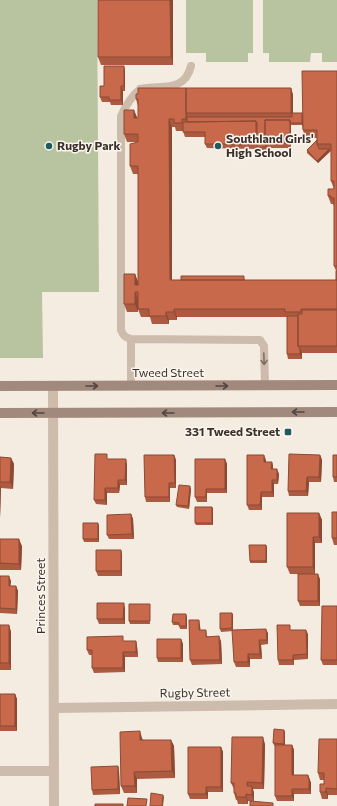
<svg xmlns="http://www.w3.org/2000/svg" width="337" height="806" font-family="Commissioner,sans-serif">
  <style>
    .green { fill: #b8c4a0 }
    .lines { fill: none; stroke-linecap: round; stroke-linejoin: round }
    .service { stroke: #cdbbac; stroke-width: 8 }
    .minor { stroke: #cdbbac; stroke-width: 10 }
    .secondary { stroke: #a18a7d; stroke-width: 10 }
    .wall { fill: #ac5a40; fill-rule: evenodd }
    .shaded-wall { fill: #8c4a34 }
    .building { fill: #c8694b; stroke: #8c4a34 }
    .oneway { stroke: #7d6f65 }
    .oneway2 { stroke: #544640 }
    .poi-dot { fill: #1f5a5e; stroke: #fbf5ee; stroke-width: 1.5 }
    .labels { text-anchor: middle; stroke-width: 3; stroke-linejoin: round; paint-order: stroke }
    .poi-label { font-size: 12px; font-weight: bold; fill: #3b302b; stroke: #fbf5ee; text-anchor: start }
    .street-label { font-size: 12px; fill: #3b302b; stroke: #fbf5ee }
  </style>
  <rect width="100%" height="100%" fill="#f4ebe1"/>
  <!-- green -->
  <path class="green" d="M0 0H97L99 292H42L43 358H0Z
    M186 0H253V53H248V62H206V53H186Z
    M263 0H337V62H322V53H311L310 62H269V53H263Z"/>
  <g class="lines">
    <!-- service -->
    <path class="service" d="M191 66C184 94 160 84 140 89 132 96 125 107 121 116V330C123 336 126 338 131 339L260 340 264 346 265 385
      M131 339V386"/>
    <!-- minor -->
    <path class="minor" d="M53 386 54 806
      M54 708 337 704
      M0 771H54"/>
    <!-- secondary -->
    <path class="secondary" d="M0 386 337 385
      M0 413 337 412"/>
  </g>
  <!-- wall -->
  <path class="wall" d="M173 0V65H101L98 57Z
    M124 66 125 71V91H123V105H111L110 102H102L100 97 104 86Z
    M337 71V353H302V359H288L287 354V317H177V320H169V324H152L150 317H141L138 309V300V312H127L124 304 135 274 138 282V174H133L130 166 138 142H127L124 134 137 118H138V106L136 99 291 88 293 95V113H302ZM291 125H302L303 130 305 138H317V140L307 150V153L318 163 331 151V181L334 189 328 196 331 204H333L334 206V266L336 271V280H245V279L172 280V127H175L176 131H183L185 137H205V144L207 148 257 149 258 150H267V148H291Z
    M174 455 176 460V488H170V502H146L145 497Z
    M320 455 322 460 321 482H309L308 496H289L288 491Z
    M337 455V482H334L333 477Z
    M0 457 11 458 14 464 13 489 1 488 0 518Z
    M109 459 127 464V485H120L119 493H107V505L96 504 94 500Z
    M225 459 227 464V493H207V502H197L195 497Z
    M266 460V462H272L273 466V469L279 474 278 484H274V497H262V510H249L247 505Z
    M191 489 189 509 177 507 176 505Z
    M212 507 213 509V525H196L195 523Z
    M337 512V545H334L332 538Z
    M319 513 322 520V543H315V574L320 579V606H300L298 601V574H290L287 567Z
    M131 514 133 519 134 539H109L107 535Z
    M99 526V542H84L83 539Z
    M0 539 22 546 21 570H0Z
    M267 547V563H250V561Z
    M121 550 122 555V576H98L96 571Z
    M0 576 11 581 10 586H16L18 591 17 614 0 613Z
    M150 604V624H130L129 621Z
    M337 606V665H323L321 660Z
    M125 608V624H99L97 619Z
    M232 613 233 615V630L268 633V644L261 645 262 659H250V667H236L234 662 233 631 221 632 220 629Z
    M187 617V629H180L179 625H173L172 622Z
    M0 625H9L11 632V670H0Z
    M200 625V630H206L207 636 221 641 222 664 192 665 190 660Z
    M292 630 308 634V659L294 660V665H279L278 660Z
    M181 639 183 644V662H158L157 658Z
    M125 641H136L137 646 138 657H125V672L94 673 92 668V655H89L87 650Z
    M0 694H15L17 699V731H0Z
    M284 730 285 733V745H292L294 750V775H308L311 783V794H294V801H277L275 796V746L274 745 273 743Z
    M142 738 143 740H171L174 746 175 778 137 779V793H124L121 786Z
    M337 739V795H328V799H322L320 792 324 784V780H320L318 773Z
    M265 744 264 789H253L254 793V801H248V804H238L237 800H236L234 793V789L231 783Z
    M221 747 223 752V792H208V799H190L188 794Z
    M118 766 119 771 120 794 93 795 92 790Z"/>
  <!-- shaded-wall -->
  <path class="shaded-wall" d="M170 0H173V65L171 57Z
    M124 66 125 71V91L124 86Z
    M121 86 123 91V105L121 100Z
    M186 88V113L188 119V127L186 119Z
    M291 88 293 95V119L291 113Z
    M134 110 137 117V126L134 118Z
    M169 119 172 127V288L170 280Z
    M290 120 291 125V148L290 143Z
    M329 149 330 151 318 163 317 161Z
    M135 274 138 282V293L135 285Z
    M135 292 138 300V312L135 304Z
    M174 309 177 317V320L174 312Z
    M166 312 169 320V324L166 316Z
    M300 348 302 353V359L300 354Z
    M174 455 176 460V488L175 483Z
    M264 455 266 460V466L264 462Z
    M320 455 322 460 321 482 319 477Z
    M11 458 14 464 13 489 10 482Z
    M126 459 127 464V485L125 480Z
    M225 459 227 464V493L225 489Z
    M272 462 273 466V474L271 469Z
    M277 469 279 474 278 484 277 480Z
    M307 477 309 482 308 496 306 491Z
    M118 480 120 485 119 493 118 488Z
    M272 480 274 484V497L272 492Z
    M169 483 170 488V502L169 497Z
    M0 485 1 488 0 518Z
    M190 486 191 489 189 509 188 506Z
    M105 488 107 493V505L105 500Z
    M206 489 207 493V502L206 497Z
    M261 492 262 497V510L260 505Z
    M212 507 213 509V525L212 523Z
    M319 513 322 520V543L319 537Z
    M131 514 133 519 134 539 132 534Z
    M98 523 99 526V542L98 539Z
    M313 537 315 543V574L313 567Z
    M19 539 22 546 21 570 19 564Z
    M266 545 267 547V563L266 561Z
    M121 550 122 555V576L121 571Z
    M318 574 320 579V606L318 601Z
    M9 576 11 581 10 591 9 586Z
    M16 586 18 591 17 614 16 609Z
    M124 603 125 608V624L123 619Z
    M232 613 233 615V631L232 628Z
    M186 614 187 617V629L186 626Z
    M199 620 200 625 201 635 199 630Z
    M9 625 11 632V670L9 663Z
    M266 629 268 633V644L267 640Z
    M306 630 308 634V659L307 654Z
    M219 636 221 641 222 664 220 660Z
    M181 639 183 644V662L181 658Z
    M259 640 261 645 262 659 260 654Z
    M136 641 137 646 138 657 136 652Z
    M123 652 125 657V672L123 668Z
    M248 654 250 659V667L248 662Z
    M293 655 294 660V665L293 660Z
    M15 694 17 699V731L15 726Z
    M284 730 285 733V746L284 744Z
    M140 731 142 738 143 747 140 740Z
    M263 737 265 744 264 789 262 783Z
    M171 740 174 746 175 778 172 771Z
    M292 745 294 750V780L292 775Z
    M221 747 223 752V792L221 787Z
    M118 766 119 771 120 794 118 789Z
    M134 772 137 779V793L135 786Z
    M308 775 311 783V794L309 789Z
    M252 786 254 793V801L252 795Z
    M206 787 208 792V799L206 794Z
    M326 788 328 795V799L326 792Z
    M292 789 294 794V801L292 796Z
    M246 794 248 801V804L246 797Z
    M163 795 164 797 163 806H162Z"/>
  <!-- building -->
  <path class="building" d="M98 0H170L171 57H98Z
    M104 66H124V86H121V100H109V97H100V86H104Z
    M302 71H337V266H334V198H331V196H328V189H334V181H331V144H317V130H303Z
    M138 88H186V119H182V123H174V119H169L170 280H337V309H301V312H285V309H174V312H166V316H149V309H138V292H135V304H124V274H135V285H138V166H130V144L138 142V134H124V110H134V118H138V99H136V94H138Z
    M186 88H291V113H186Z
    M292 113H302V123H290V120H265V143L266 147H257V123L256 121 187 122V117H292Z
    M265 120H290V143H265Z
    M256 121V144H205V132H183V122Z
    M317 140V144L319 149H329L317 161 307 150Z
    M336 271H337V280H336Z
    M181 276H244V280H181Z
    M302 310H337V346H298V314H302Z
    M287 316H298V346L299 348H300V354H287Z
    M95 454H107V459H126L125 480H118V488H105V500H94Z
    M289 454 320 455 319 477H307L306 491H288Z
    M144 455H174L175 483H169V497H145Z
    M247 455H264V462H272L271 469H277V480H272V492H261L260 505H247Z
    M333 455H337V477H333Z
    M0 457 11 458 10 482H0Z
    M195 459H225V489H206V497H195Z
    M179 485 190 486 188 506 176 505Z
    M195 507H212V523H195Z
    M332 512H337V538H332Z
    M287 513H319V537H313V567H287Z
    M131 514 132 534 107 535V515Z
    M83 523H98V539H83Z
    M0 539H19V564L0 563Z
    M249 545H266V561H250Z
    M96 550H121V571H96Z
    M298 574H318V601H298Z
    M0 576H9V586H16V609L0 608Z
    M97 603H124L123 619H97Z
    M129 604H150V621H129Z
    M322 606H337V660H321Z
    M220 613H232V628L220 629Z
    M173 614H186V626H179V623L172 622Z
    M189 620H199V630H206V637L219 636 220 660H190Z
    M0 625H9V663H0Z
    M277 625H290V630H306L307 654 293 655V660H278Z
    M266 629 267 640H259L260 654H248V662H234L232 630Z
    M123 636V641H136V652H123V668H92V650H87V637Z
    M157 639H181V658H157Z
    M0 694H15V726H0Z
    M274 729 284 730V744L273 743Z
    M140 731V740H171L172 771 134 772 135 786H121L120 732Z
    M232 737H263L262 783 247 782V786H252V795L246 794V797H236V793H234V783H231Z
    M319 739H337V789L326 788V792H320V784H324V773H318Z
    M275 745H292V775H308V778H309V789H292V796H275Z
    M188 747H221V787H206V794H188Z
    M118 766V789L92 790 91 767Z
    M151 793 163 795 162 806H150Z
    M128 798 147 799 146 806H127Z
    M250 801 273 803V806H250Z
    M95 804H123V806H95Z"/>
  <!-- one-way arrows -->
  <defs><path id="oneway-shaft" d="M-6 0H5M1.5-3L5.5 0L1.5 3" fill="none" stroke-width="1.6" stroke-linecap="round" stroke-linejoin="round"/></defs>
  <use class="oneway" href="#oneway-shaft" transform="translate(264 359) rotate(88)"/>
  <g class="oneway2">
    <use href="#oneway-shaft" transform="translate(92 386)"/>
    <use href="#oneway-shaft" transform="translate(222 386)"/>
    <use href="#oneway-shaft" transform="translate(298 412) rotate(180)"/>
    <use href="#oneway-shaft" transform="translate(38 413) rotate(180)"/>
    <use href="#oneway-shaft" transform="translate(168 413) rotate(180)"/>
  </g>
  <!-- markers -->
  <g class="poi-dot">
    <circle cx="49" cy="146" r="4"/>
    <circle cx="218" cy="146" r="4"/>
    <rect x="284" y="428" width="8" height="8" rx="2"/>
  </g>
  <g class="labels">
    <!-- poi labels -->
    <g class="poi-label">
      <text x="226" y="143">Southland Girls'<tspan x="226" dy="14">High School</tspan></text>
      <text x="57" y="150">Rugby Park</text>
      <text x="280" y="436" text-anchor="end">331 Tweed Street</text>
    </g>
    <!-- street labels -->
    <g class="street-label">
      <text x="168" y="377">Tweed Street</text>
      <text transform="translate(41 596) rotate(-90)" y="4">Princes Street</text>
      <text transform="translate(195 693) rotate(-1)" y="4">Rugby Street</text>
    </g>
  </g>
</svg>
